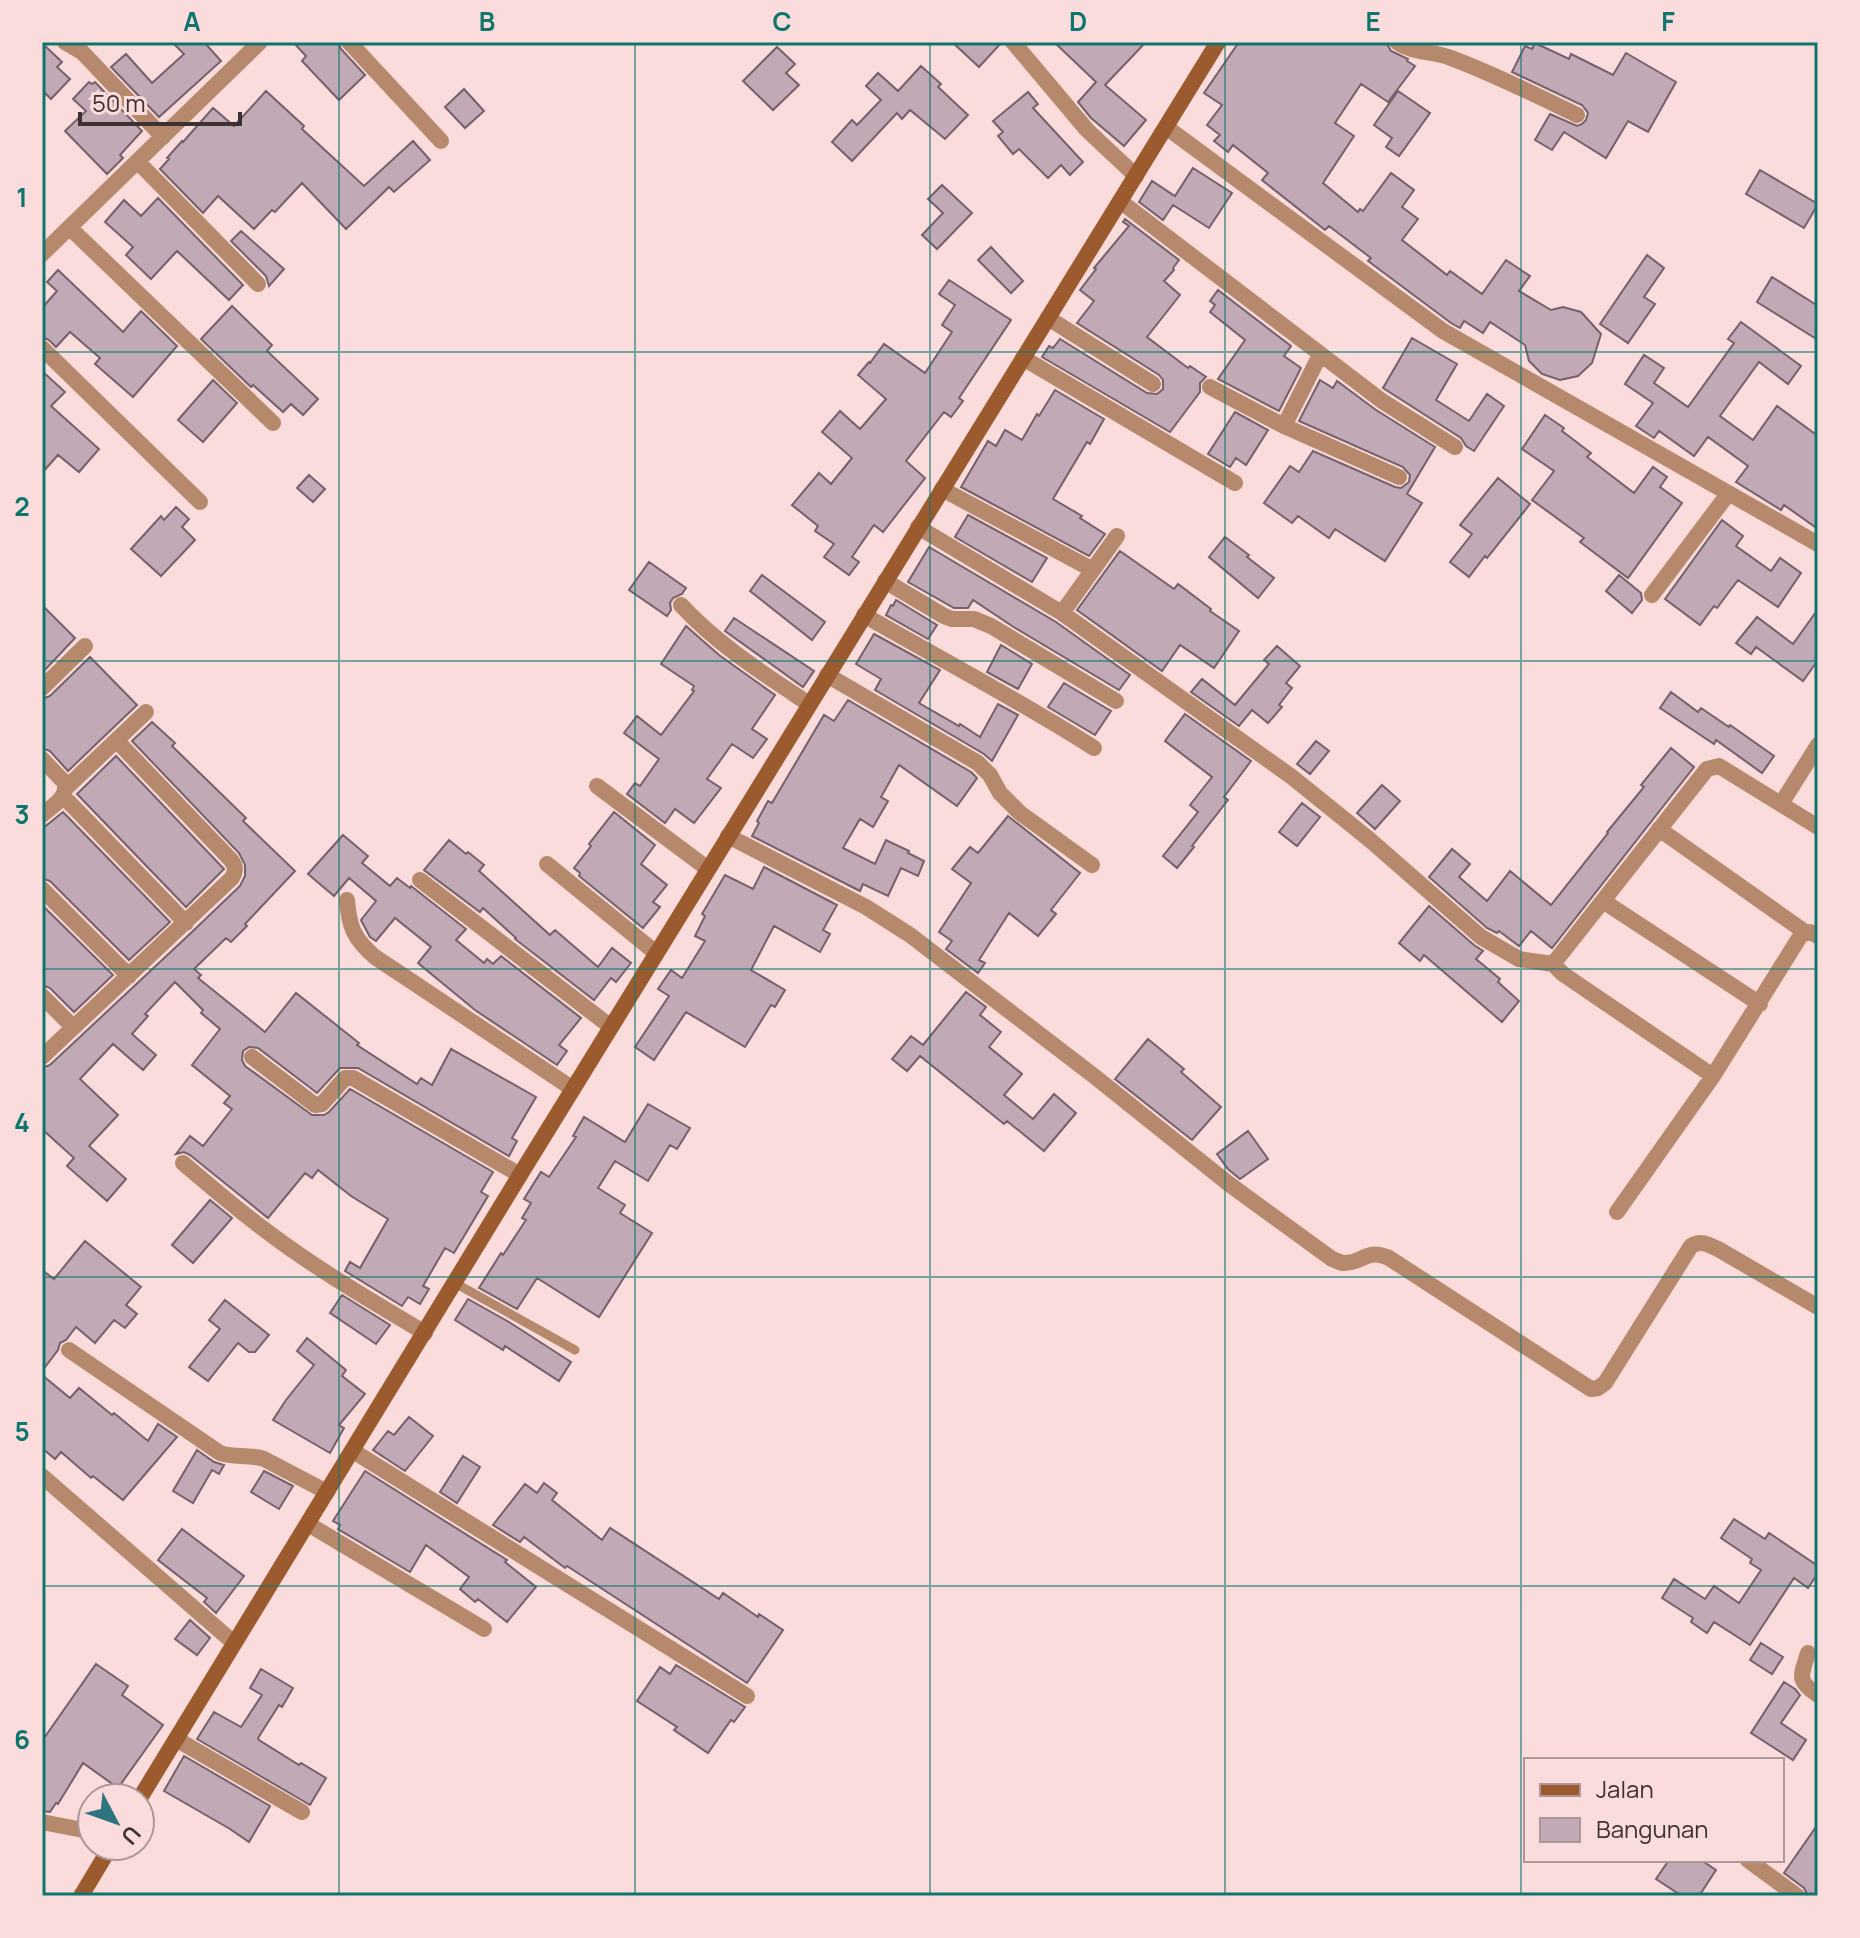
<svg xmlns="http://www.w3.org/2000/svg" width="1860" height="1938" font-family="Manrope,sans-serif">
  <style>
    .building { fill: #c1a9b5; stroke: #75606b; stroke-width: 2 }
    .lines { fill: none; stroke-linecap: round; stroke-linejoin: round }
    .lane { stroke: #b6896c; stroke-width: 9 }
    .street { stroke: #b6896c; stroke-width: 16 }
    .secondary { stroke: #9b5b2e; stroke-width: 16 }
    .grid { fill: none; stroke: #0f766e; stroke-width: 2; stroke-opacity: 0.55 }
    .neatline { fill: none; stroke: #0f766e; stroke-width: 3 }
    .grid-label { font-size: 26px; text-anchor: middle; font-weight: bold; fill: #0f766e }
  </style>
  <rect width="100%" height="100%" fill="#f9dcdb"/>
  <!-- building -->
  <path class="building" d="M172 42H204L221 61 159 117 111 67 126 54 152 83 184 54Z
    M293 42H338L341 49 365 75 339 100 302 61 306 56Z
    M952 42H1002L979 67Z
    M1054 42H1146L1105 85 1146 120 1124 146 1091 118 1078 102 1096 82Z
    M1239 42H1386L1391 51 1408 59 1407 61 1415 66 1388 102 1361 84 1335 123 1354 136 1323 183 1358 212 1360 209 1363 211 1391 173 1414 190 1402 207 1418 219 1402 240 1447 275 1450 271 1482 294 1506 260 1530 276 1519 291 1551 310 1563 307 1581 312 1601 334 1592 363 1578 376 1560 380 1542 374 1529 361 1525 345 1490 322 1483 333 1464 321 1460 328 1451 323 1368 261 1371 258 1329 226 1325 230 1262 180 1268 173 1233 145 1228 152 1214 141 1220 135 1207 125 1222 105 1204 93Z
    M42 43 62 62 57 67 70 79 51 99 42 90Z
    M1535 43 1569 59 1571 54 1613 75 1626 53 1676 82 1648 132 1628 121 1606 158 1564 132 1552 150 1535 140 1550 114 1577 126 1582 124 1586 120 1588 113 1582 105 1512 72 1525 46 1532 49Z
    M777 47 795 64 786 73 799 85 773 110 743 81Z
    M921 66 941 84 938 87 968 115 945 139 910 110 902 119 897 113 852 161 832 142 852 120 857 125 881 100 866 86 878 73 898 91Z
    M89 82 92 84 95 82 142 131 120 155 123 158 107 174 65 131 86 111 73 99Z
    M464 89 484 111 465 128 445 107Z
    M266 91 304 126 302 129 364 186 413 141 430 160 394 192 389 187 346 229 302 183 275 212 272 210 254 229 218 196 203 213 160 169 169 159 167 158 182 141 183 142 213 108 234 126Z
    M1398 91 1430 113 1399 156 1386 147 1392 138 1374 125Z
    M1028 92 1038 104 1033 108 1083 162 1070 175 1061 165 1048 178 1019 149 1013 154 998 136 1003 132 993 121Z
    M1193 168 1232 193 1209 228 1173 205 1163 220 1139 202 1152 181 1175 196Z
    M1760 170 1818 204 1804 228 1746 194Z
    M942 185 972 213 937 249 922 235 943 213 928 199Z
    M158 198 243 285 229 300 177 251 151 279 126 255 133 247 105 222 124 200 141 216Z
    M1125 219 1179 260 1173 268 1174 270 1164 281 1180 295 1147 337 1188 368 1190 366 1206 377 1200 383V392L1170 432 1042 357 1049 346 1053 348 1060 339 1147 393 1157 394 1163 389V380L1159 375 1077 323 1094 301 1080 290 1096 269 1094 268 1129 226 1123 222Z
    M241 231 284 269 269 286 266 276 231 241Z
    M991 247 1023 281 1011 293 978 260Z
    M1647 255 1664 268 1644 297 1655 304 1628 343 1600 324Z
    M58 270 123 332 141 311 177 346 133 397 95 364 100 358 70 332 56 347 49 340 42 337V308L57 291 47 282Z
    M1772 277 1818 306V340L1757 302Z
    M949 280 1011 320 959 398 963 401 951 417 944 412 906 461 925 478 883 532 874 525 852 557 859 562 849 575 824 557 834 544 815 531 818 526 792 505 819 473 831 484 852 458 822 432 840 411 860 429 886 399 858 375 869 362 870 363 884 344 925 373 952 332 942 325 955 305 939 294Z
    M1218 290 1291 346 1284 356 1301 368 1279 411 1218 379 1245 340 1210 312 1215 305 1210 301Z
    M232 306 272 345 267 351 318 399 303 415 291 404 283 412 253 385 251 387 201 339Z
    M1741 322 1801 366 1788 384 1759 362 1720 416 1753 440 1777 406 1818 436V529L1784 505 1781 510 1736 482 1748 466 1708 437 1694 456 1659 431 1654 438 1636 426 1653 403 1625 384 1644 355 1664 368 1654 383 1688 407 1734 343 1728 339Z
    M1412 338 1457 364 1436 400 1469 421 1487 394 1504 406 1474 451 1466 446 1461 438 1383 388Z
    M42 371 65 392 51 406 99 449 79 472 58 455 42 473Z
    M213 380 237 403 203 442 178 420Z
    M1320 380 1333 388 1337 381 1376 410 1435 447 1407 494 1422 503 1385 561 1335 529 1329 538 1298 516 1292 523 1264 503 1290 466 1299 472 1313 451 1395 487 1401 488 1409 482 1410 475 1403 467 1299 421Z
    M1055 390 1104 419 1090 444 1087 442 1053 499 1082 516 1080 518 1105 534 1089 556 961 487 988 441 996 446 1005 430 1022 440 1037 414 1039 416Z
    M1235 412 1268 430 1246 465 1236 458 1230 467 1208 454Z
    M1545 415 1564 428 1562 431 1591 453 1587 457 1634 493 1653 467 1667 477 1660 487 1682 503 1628 578 1580 542 1584 538 1532 500 1554 471 1522 449Z
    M309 475 325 489 313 502 297 488Z
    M1498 478 1530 504 1487 558 1485 556 1469 577 1450 562 1472 534 1460 525Z
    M176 507 189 519 182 527 195 540 161 576 131 549 161 516 164 520Z
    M968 515 1047 558 1032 582 955 537Z
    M1722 520 1743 536 1736 546 1771 571 1780 558 1801 573 1778 607 1738 580 1717 608 1714 606 1700 625 1665 599Z
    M1225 537 1249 555 1247 557 1274 578 1258 598 1209 557Z
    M929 547 1056 622 1130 675 1119 690 1012 626 973 600 968 608H954L908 582Z
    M1120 551 1174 589 1178 584 1211 609 1210 611 1239 631 1214 668 1180 645 1162 671 1077 610Z
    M649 562 686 588 682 594 673 598 670 603 671 610 667 616 629 590Z
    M762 575 825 622 812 640 750 591Z
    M1619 575 1641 593 1642 600 1632 613 1606 591Z
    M896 600 937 625 928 639 886 615 891 605 893 606Z
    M42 605 75 638 42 673Z
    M1818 609V660L1803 681 1756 647 1751 654 1736 643 1757 617 1793 644Z
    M734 618 814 671 803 687 725 631Z
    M686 626 719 655 775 695 752 729 767 739 753 758 732 744 707 779 721 788 694 823 675 809 665 823 627 794 635 783 640 786 659 759 624 733 637 716 661 735 694 691 692 690 694 686 661 664Z
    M874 634 940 670 919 703 959 726 960 724 980 737 998 704 1018 715 992 761 984 754 875 690 881 679 856 664Z
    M1001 645 1032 664 1018 689 987 672Z
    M1277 646 1300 666 1286 683 1292 688 1279 705 1282 707 1268 723 1252 710 1239 726 1191 692 1202 679 1235 705 1269 664 1264 660Z
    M90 657 137 705 68 771 50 751 42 748V699L50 696Z
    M1064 683 1111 711 1095 735 1048 707Z
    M1671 692 1698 712 1701 708 1729 727 1730 725 1774 756 1762 773 1716 740 1714 744 1660 708Z
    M848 700 971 772 977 778 957 806 899 765 881 797 888 801 873 827 860 819 843 848 875 864 886 840 909 851 908 853 924 861 918 876 901 868 888 896 863 884 860 891 752 836 759 823 757 821 768 801 772 803 824 715 834 721Z
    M1185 714 1251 761 1224 797 1228 800 1192 846 1194 847 1177 868 1163 856 1198 812 1190 805 1212 777 1165 741Z
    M152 722 175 743 172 746 246 818 243 821 295 871 245 924 247 926 231 942 226 938 194 969 201 975 198 978 265 1032 296 993 359 1043 357 1045 417 1084 421 1078 432 1085 451 1049 536 1097 512 1138 517 1141 509 1156 358 1068H340L317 1093 258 1048 249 1047 243 1051 242 1060 245 1066 312 1115H324L329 1112 350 1089 493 1172 481 1192 488 1196 454 1253 445 1248 423 1286 429 1289 420 1304 408 1297 402 1306 345 1271 350 1262 360 1268 388 1219 351 1196 318 1170 312 1178 305 1173 268 1218 190 1155 184 1152 176 1154 190 1136 203 1146 232 1109 224 1103 230 1096 192 1065 220 1029 201 1013 203 1010 175 982 145 1014 148 1016 132 1034 156 1055 143 1070 113 1044 80 1079 118 1115 89 1146 126 1179 107 1201 67 1166 74 1158 42 1129V1068L50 1065 193 931 240 886 245 876V865L239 853 132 741Z
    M1316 741 1329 751 1310 774 1297 764Z
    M1671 748 1694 767 1552 948 1531 931 1519 946 1499 931 1497 933 1487 928 1429 877 1452 849 1470 864 1459 877 1487 901 1510 871 1551 905 1608 833 1607 832 1644 787 1641 785Z
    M116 756 224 869 186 907 77 794Z
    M1382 785 1400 801 1375 829 1357 813Z
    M1302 803 1320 817 1297 846 1279 832Z
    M63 812 170 922 129 960 50 881 42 878V829Z
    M614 812 655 845 641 864 667 885 653 902 660 907 643 928 579 876 580 873 574 868 591 846 589 844Z
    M1008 816 1080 873 1051 910 1056 914 1038 936 1009 913 979 960 985 963 978 973 946 949 952 941 939 932 971 883 952 869 970 847 978 853Z
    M343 835 368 856 362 863 390 886 397 878 410 888 411 886 466 929 456 940 484 963 487 959 493 964 501 956 581 1018 559 1045 567 1051 557 1065 475 1010 418 963 431 947 395 918 376 941 370 937 361 920 376 901 349 878 334 896 308 874Z
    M449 840 466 854 468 852 484 865 479 871 550 935 555 930 598 967 612 948 631 963 616 982 611 978 594 1000 515 939 516 938 483 908 480 912 424 870Z
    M764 867 837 905 823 930 830 934 820 952 774 926 751 970 785 990 775 1007 771 1005 745 1047 686 1012 654 1060 635 1047 669 996 658 989 671 970 682 978 705 941 695 936 705 916 702 914 725 875 753 889Z
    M42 905 113 975 74 1012 50 988 42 985Z
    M1429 906 1474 945 1483 951 1476 959 1500 979 1498 982 1519 1001 1502 1022 1424 955 1420 961 1399 943Z
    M966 992 986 1007 980 1015 1001 1032 989 1047 1022 1074 1004 1095 1033 1119 1054 1094 1076 1113 1044 1151 1007 1121 1004 1124 920 1056 907 1071 892 1059 911 1036 923 1045Z
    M1148 1039 1184 1069 1181 1072 1221 1107 1192 1140 1115 1079Z
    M648 1104 690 1128 677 1149 670 1145 648 1181 615 1161 598 1188 625 1205 620 1213 652 1233 599 1317 537 1278 517 1309 479 1288 501 1253 503 1255 526 1220 522 1218 531 1203 524 1199 541 1172 549 1177 576 1137 573 1136 584 1117 625 1142Z
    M1248 1131 1268 1159 1240 1179 1228 1169 1217 1154Z
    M210 1200 232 1218 193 1263 172 1245Z
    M85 1241 141 1287 126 1305 137 1314 125 1328 114 1320 95 1343 76 1327 66 1340 60 1343 58 1350 42 1371V1270L54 1279Z
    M342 1295 390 1325 376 1344 330 1313Z
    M468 1299 509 1322 571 1362 559 1381 505 1346 503 1350 455 1320Z
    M225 1300 269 1335 255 1352H249L238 1343 208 1381 189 1367 220 1329 209 1320Z
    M307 1338 346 1370 342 1376 365 1394 339 1425 344 1428 330 1453 273 1420 286 1400 314 1365 297 1351Z
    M42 1375 70 1398 79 1388 112 1415 114 1413 148 1441 158 1424 177 1437 123 1500 93 1476 91 1478 61 1452 55 1459 42 1448Z
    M409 1417 433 1436 405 1471 373 1450 388 1431 394 1435Z
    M197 1450 214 1462 224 1465 219 1474 212 1470 193 1503 173 1491Z
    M463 1456 480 1467 457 1503 440 1492Z
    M264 1471 293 1486 279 1509 251 1492Z
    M365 1471 507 1560 505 1562 536 1587 507 1622 478 1599 475 1602 460 1589 469 1577 426 1545 410 1572 338 1529 340 1525 333 1521Z
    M544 1483 557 1493 552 1500 602 1540 610 1528 719 1599 723 1593 758 1617 759 1614 783 1630 747 1683 567 1566 565 1568 524 1537 520 1542 493 1525 525 1484 537 1493Z
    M1734 1519 1765 1539 1769 1533 1818 1566V1573L1808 1588 1794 1578 1750 1645 1714 1622 1707 1633 1691 1622 1693 1618 1662 1598 1674 1579 1705 1599 1714 1586 1739 1603 1761 1570 1750 1563 1752 1559 1721 1538Z
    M182 1529 244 1576 216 1613 204 1602 207 1598 158 1560Z
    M190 1620 210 1638 197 1655 175 1639Z
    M1761 1643 1783 1657 1772 1674 1750 1660Z
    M96 1664 128 1686 122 1695 163 1725 118 1788 83 1763 58 1804 56 1803 50 1812 42 1811V1741Z
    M676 1665 745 1707 734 1722 731 1720 708 1753 674 1730 677 1727 637 1701 660 1667 670 1674Z
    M261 1669 293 1688 282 1707 279 1705 258 1738 259 1740 299 1765 301 1763 326 1778 310 1805 197 1739 214 1712 241 1727 262 1695 250 1688Z
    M1784 1682 1795 1689 1800 1695 1781 1723 1806 1740 1793 1760 1751 1733Z
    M184 1756 270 1806 249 1842 230 1829 164 1791Z
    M1818 1824V1896H1808L1804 1888 1784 1873Z
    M1669 1860H1701L1716 1870 1699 1896H1682L1656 1879Z"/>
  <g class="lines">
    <!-- lane -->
    <path class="lane" d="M455 1283 575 1350"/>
    <!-- street -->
    <path class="street" d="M65 42 82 52 163 137
      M349 42 441 141
      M1013 42 1087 130 1136 176
      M1397 42C1412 53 1433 51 1451 58 1494 74 1536 95 1577 115
      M1166 127 1443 331 1818 544
      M138 162 258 284
      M1120 201 1382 401 1455 447
      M70 228 273 423
      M42 254 260 42
      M1048 318 1153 384
      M42 348 200 502
      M1023 358 1235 483
      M1210 387 1284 426 1399 477
      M1284 426 1320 355
      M942 489 1093 570
      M918 527 1062 613 1292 777 1370 840 1481 937 1519 959 1553 964
      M885 581 944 616 952 619H974L991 626 1116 701
      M1652 595 1728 494
      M681 605C718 645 764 674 809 704
      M1062 613 1117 536
      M864 615C940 659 1019 700 1094 748
      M827 675 978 763 990 775 1000 793 1020 813 1092 865
      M42 688 85 646
      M42 759 65 783C68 798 52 806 42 815
      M597 786 708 869
      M66 788 146 712
      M63 796 186 923
      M1781 804 1818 745
      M1659 829 1805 932
      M728 836 866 907 910 935 1094 1076 1229 1184 1332 1259C1336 1260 1340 1263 1344 1263 1364 1263 1365 1248 1389 1258L1591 1389 1598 1388 1605 1383 1691 1246C1701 1240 1708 1244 1718 1249L1818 1307
      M547 864 656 953
      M420 880 611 1027
      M42 889 129 976
      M347 900C349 927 354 939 375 957L573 1089
      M1603 901 1760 1004
      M42 996 73 1027
      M42 1057 232 878C236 870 236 867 231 860L117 741
      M252 1057 315 1105 322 1104 345 1078H353L520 1175
      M1713 1076 1563 974 1553 964 1707 769 1719 766 1818 827
      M183 1163C211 1187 239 1211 269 1233 318 1270 372 1301 425 1333
      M1617 1212 1713 1076 1801 935 1810 932 1818 936
      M69 1350 220 1453C234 1458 250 1454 264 1459L327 1492
      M353 1451 747 1696
      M42 1476 234 1643
      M308 1524 484 1629
      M1808 1653C1801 1676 1796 1681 1818 1695
      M176 1739 302 1812
      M42 1822 83 1830 92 1833
      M1748 1860 1797 1896"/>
    <!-- secondary -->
    <path class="secondary" d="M140 1798 520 1175 1218 42
      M81 1896 111 1846"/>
  </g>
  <!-- grid -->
  <path class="grid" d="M339 42V1896M635 42V1896M930 42V1896M1225 42V1896M1521 42V1896M42 352H1818M42 661H1818M42 969H1818M42 1277H1818M42 1586H1818"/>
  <!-- border -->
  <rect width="1860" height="1938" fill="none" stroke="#f9dcdb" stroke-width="88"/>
  <!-- legend -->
  <rect x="1524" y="1758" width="260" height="104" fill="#f9dcdb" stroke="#ae9897" stroke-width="2"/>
  <rect x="1540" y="1784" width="40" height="12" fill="#9b5b2e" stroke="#ae9897" stroke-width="2"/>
  <text x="1596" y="1798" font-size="24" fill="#3d3232">Jalan</text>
  <rect x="1540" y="1818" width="40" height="24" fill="#c1a9b5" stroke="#ae9897" stroke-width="2"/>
  <text x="1596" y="1838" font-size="24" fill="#3d3232">Bangunan</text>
  <!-- north arrow -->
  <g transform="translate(116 1822) rotate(131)"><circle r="38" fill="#f9dcdb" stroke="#ae9897" stroke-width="2"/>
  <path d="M0-6L14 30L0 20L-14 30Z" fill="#2e7580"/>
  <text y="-12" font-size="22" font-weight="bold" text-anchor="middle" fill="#3d3232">U</text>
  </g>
  <!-- scale -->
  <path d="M80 112v12h160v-12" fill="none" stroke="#3d3232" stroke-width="4"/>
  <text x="92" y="112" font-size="24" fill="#3d3232" stroke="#f9dcdb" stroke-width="6" paint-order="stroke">50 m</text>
  <rect x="44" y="44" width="1772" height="1850" class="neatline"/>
  <g class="grid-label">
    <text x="192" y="31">A</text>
    <text x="487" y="31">B</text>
    <text x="782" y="31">C</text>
    <text x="1078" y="31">D</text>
    <text x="1373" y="31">E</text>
    <text x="1668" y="31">F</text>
    <text x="22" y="207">1</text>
    <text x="22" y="516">2</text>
    <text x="22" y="824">3</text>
    <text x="22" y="1132">4</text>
    <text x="22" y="1441">5</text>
    <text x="22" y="1749">6</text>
  </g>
</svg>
